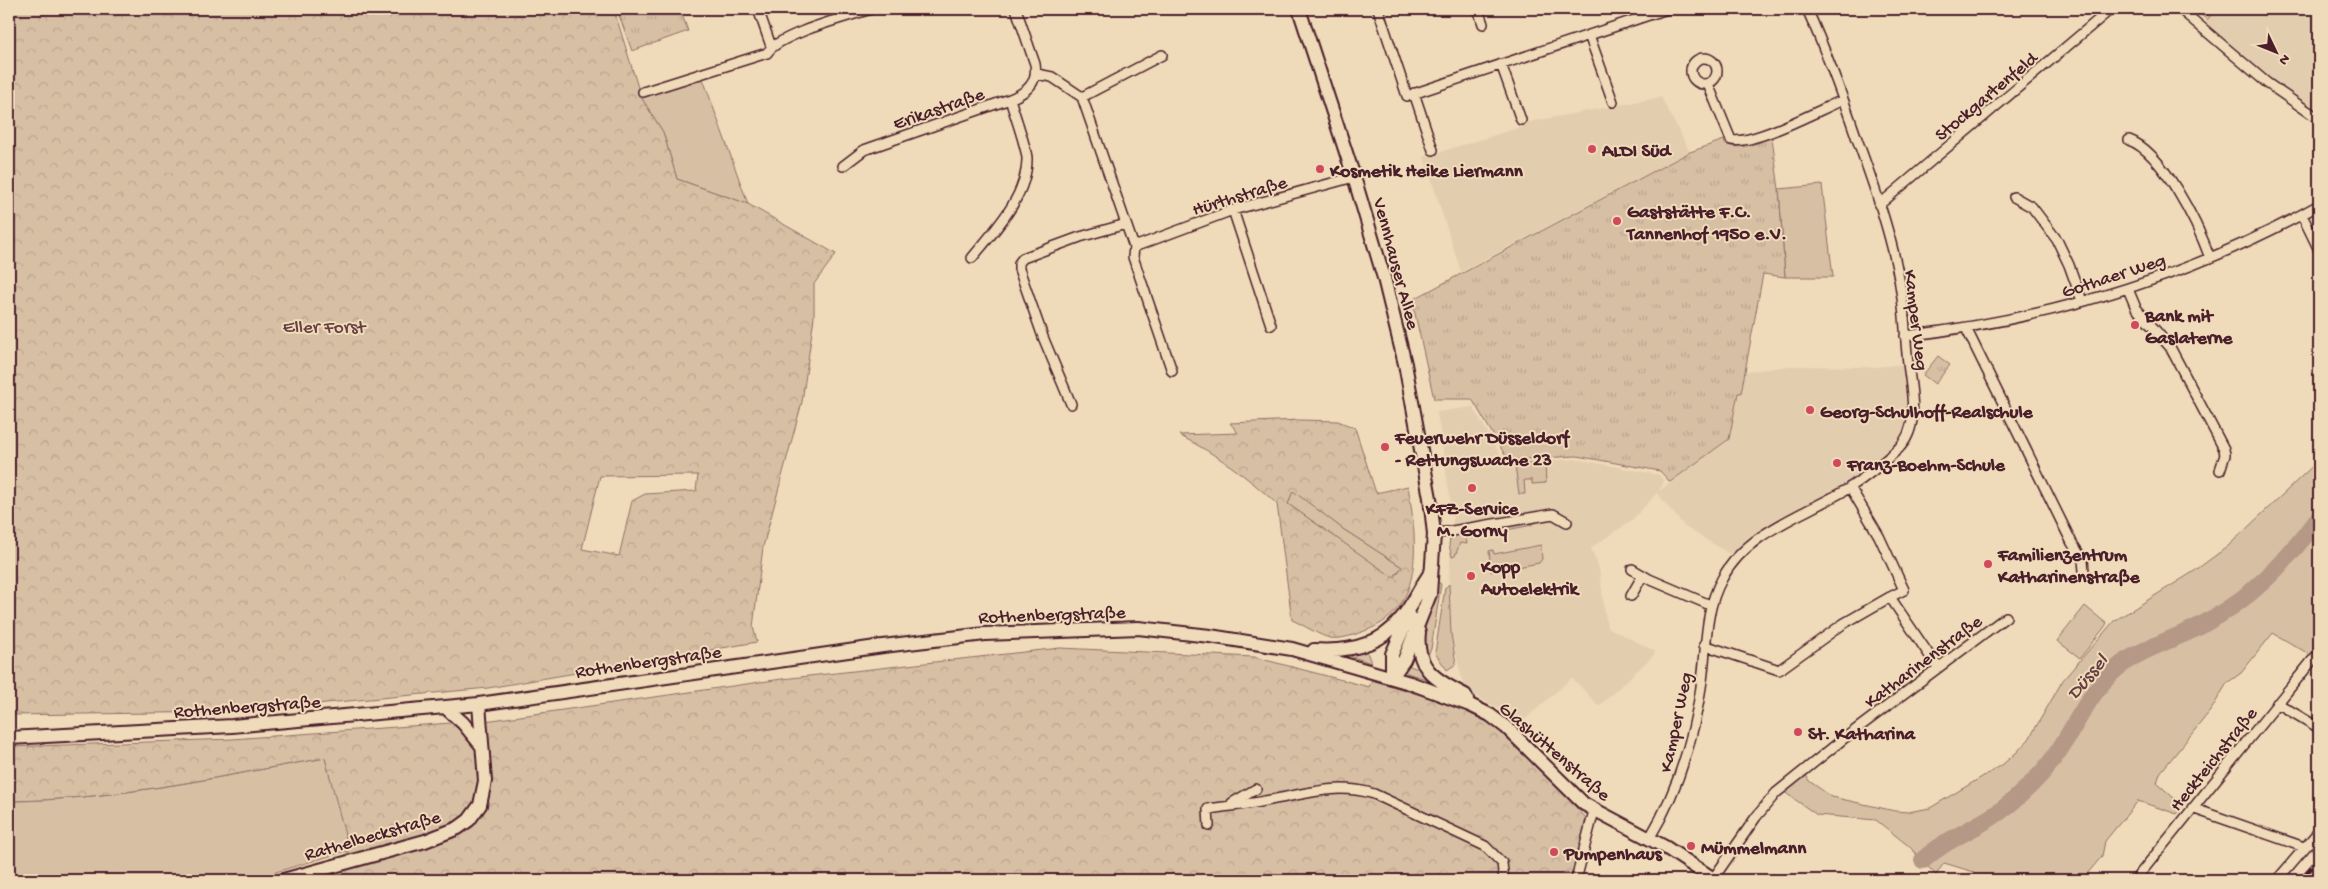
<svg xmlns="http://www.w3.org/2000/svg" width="2328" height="889" font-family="'Gochi Hand',sans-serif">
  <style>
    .built { fill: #e3cdaf }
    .green { fill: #d7bfa4; stroke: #906f68 }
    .forest { fill: url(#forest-crowns); stroke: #906f68; fill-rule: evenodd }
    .park { fill: url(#park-tufts); stroke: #906f68 }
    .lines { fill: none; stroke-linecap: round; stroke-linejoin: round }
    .river { stroke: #b59886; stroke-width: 18 }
    .street-casing { stroke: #4a1f2b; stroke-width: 12 }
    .secondary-casing { stroke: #4a1f2b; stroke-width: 16 }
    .street { stroke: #efdbb9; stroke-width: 9 }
    .secondary { stroke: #efdbb9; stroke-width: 12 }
    .rail-casing { stroke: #4a1f2b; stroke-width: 5 }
    .rail { stroke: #efdbb9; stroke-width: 3; stroke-dasharray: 9; stroke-linecap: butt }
    .poi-dot { fill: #d1495b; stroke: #efdbb9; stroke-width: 2 }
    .labels { text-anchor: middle; stroke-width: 4; stroke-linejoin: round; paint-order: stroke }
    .street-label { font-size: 19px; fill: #4a1f2b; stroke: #efdbb9 }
    .poi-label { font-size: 19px; font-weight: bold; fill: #4a1f2b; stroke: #efdbb9; text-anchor: start }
    .park-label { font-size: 19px; fill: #663f43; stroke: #efdbb9 }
    .water-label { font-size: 20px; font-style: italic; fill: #653d42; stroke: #efdbb9 }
  </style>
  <defs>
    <pattern id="forest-crowns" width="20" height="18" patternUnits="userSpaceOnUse" patternTransform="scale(1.25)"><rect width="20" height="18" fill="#d7bfa4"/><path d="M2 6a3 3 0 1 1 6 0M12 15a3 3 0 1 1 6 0" fill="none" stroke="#baa48d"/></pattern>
    <pattern id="park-tufts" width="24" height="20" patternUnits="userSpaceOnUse" patternTransform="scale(1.25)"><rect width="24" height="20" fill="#d7bfa4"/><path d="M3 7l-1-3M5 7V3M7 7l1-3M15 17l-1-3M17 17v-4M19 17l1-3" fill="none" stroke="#baa48d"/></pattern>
  </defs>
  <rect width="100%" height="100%" fill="#efdbb9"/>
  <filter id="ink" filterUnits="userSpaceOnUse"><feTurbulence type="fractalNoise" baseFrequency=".02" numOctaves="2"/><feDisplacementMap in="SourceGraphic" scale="10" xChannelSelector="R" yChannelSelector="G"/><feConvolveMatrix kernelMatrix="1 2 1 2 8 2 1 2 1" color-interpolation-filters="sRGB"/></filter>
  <g filter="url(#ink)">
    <!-- built -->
    <path class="built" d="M2216 9H2319V115L2271 83 2204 28 2207 20Z
      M1661 97 1690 152 1461 272 1424 157 1524 126V123Z
      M1906 364 1912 420 1903 442 1849 486 1733 556 1685 527 1657 493 1632 520 1591 548 1599 568 1607 627 1655 651 1654 655 1599 706 1572 678 1522 722 1465 690 1451 637 1449 579 1453 518 1437 412 1473 407 1505 463 1576 459 1660 475 1664 482 1659 491 1729 439 1738 392 1741 393 1744 372 1789 366 1875 367Z"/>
    <!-- green -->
    <path class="green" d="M702 76 748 204 677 179 663 132 641 97Z
      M1822 185 1833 277H1785L1779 189Z
      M2319 460V515L2276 568 2252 591 2220 613 2191 629 2138 651 2112 670 2093 691 2065 741 2039 774 2001 809 1934 848 1921 860 1910 847 1876 820 1817 815 1783 791 1805 773 1809 781 1832 797 1895 811 1908 812 1930 808 2002 765 2017 752 2029 739 2063 680 2114 621 2193 572 2227 547Z
      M1545 463 1546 483 1532 484V480H1524L1525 494H1519L1515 465Z
      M1293 490 1343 529 1402 567 1393 578 1288 504Z
      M1531 520 1532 525 1466 538 1467 544 1460 543 1455 556 1452 557 1449 545 1450 539 1456 536Z
      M2319 520V660L2273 633 2241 673 2227 683 2211 710 2160 773 2157 783 2183 806 2177 814 2138 801 2105 841 2102 856 2082 880H1967L1974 872 1944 863 1936 875 1923 862C1945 842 1972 831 1997 815 2015 804 2032 786 2047 769 2073 739 2085 697 2115 670 2140 649 2171 642 2199 628 2250 602 2284 564 2319 520Z
      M1541 545 1542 559 1539 563 1491 572 1489 551 1493 550 1494 554Z
      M1438 582 1441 584 1431 649 1427 657 1422 651V628Z
      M1449 584 1451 634 1456 664 1447 670 1435 653 1445 588Z
      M2085 606 2107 624 2080 658 2057 641Z
      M1366 649 1371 663 1350 656 1349 655Z
      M1408 665 1415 668 1420 667 1427 677 1426 679 1407 673 1405 671Z
      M325 758 350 850 249 880H9V801C115 800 221 776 325 758Z"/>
    <!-- forest -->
    <path class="forest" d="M9 9H619L620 11 615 13 641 97 663 132 677 179 748 204 836 254 814 284V317L802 402 763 547 753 627 757 642 488 688 229 712 9 715ZM698 475 696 491 645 494 632 501 619 556 582 549 600 476Z
      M2194 9H2216L2207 20Z
      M1299 420 1338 421 1355 428 1376 493 1408 486C1416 536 1427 608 1367 630 1357 634 1341 640 1330 638 1320 636 1302 624 1292 620L1277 504C1244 474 1219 456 1179 435L1238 433 1230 423ZM1293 491 1343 529 1402 567 1394 578 1288 504Z
      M1060 648 1254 657 1369 687 1372 680 1430 698 1475 715 1491 723 1531 758 1586 818 1573 880H300L335 869 349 850 325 758C221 776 115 800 9 801V747L232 739 492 720 782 679Z"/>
    <!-- park -->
    <path class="park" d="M635 9H680L688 31 632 51 619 15Z
      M1772 138 1779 189 1785 277 1763 274 1741 393H1738L1729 439 1670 482 1660 471 1577 456 1508 460 1472 399H1434L1412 300 1690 152 1724 140 1725 144C1741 151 1756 143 1772 138Z
      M1938 356 1950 365 1935 384 1923 375Z"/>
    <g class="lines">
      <!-- river -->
      <path class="river" d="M1923 860C1943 842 1967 832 1990 818 2008 807 2024 792 2039 776 2070 744 2082 698 2116 669 2141 648 2171 641 2200 626 2254 597 2282 565 2319 518"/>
      <defs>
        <path id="street" d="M758 9 771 46
          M1378 9 1407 96 1667 9
          M1478 9 1483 24
          M2180 9 2267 83 2319 119
          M1589 35 1613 102
          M1691 71a13 13 0 1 1 26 0a13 13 0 1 1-26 0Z
          M1501 64 1521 120
          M1037 74 1052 77 1082 97 1134 247 1133 257 1172 371
          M1708 84 1731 140C1752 146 1821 109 1843 100
          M643 92 767 53C779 34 847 17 871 9
          M1414 93 1433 150
          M1082 97 1162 55
          M2129 140C2163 152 2198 225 2210 258
          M843 166 864 150 1010 99C1027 92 1038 83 1035 64L1016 9
          M2014 197 2032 207 2057 240 2069 265 2082 301
          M1879 205 2111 9
          M1233 210 1271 325
          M2302 215 2319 250
          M1134 247 1233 210 1354 177
          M972 258C994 231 1028 196 1027 158 1026 146 1014 113 1010 99
          M2128 289 2136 308 2170 347 2224 449 2225 455 2220 470
          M1966 328 2072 543 2083 560 2084 571
          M1905 336C2050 319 2192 276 2319 205
          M1071 404 1043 337 1019 269V263L1023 258 1080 237 1126 224
          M1850 487 1879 536 1904 590 1890 597 1938 668
          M1434 534 1553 514 1567 522
          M1632 569 1649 579 1710 605
          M1631 596 1643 575
          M1704 645 1779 670 1843 624 1890 597
          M2277 703 2319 728
          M1232 803 1256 789
          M2192 808 2304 847
          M1209 826 1208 809C1226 806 1246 805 1265 801 1303 795 1335 782 1374 794L1485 846 1502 863 1504 880
          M1649 839C1678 791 1694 738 1702 681 1707 645 1704 612 1722 579 1747 531 1805 515 1849 488 1866 477 1883 463 1898 449 1921 427 1911 391 1908 363 1905 339 1905 314 1901 291 1894 242 1874 185 1857 139 1842 95 1826 51 1807 9
          M1713 879 1756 817 1776 793 1842 740 2006 617
          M1576 880 1594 811
          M2135 880 2315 657
          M2277 880 2319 831"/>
        <path id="secondary" d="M1299 9 1354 177 1384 278 1405 364 1430 498 1434 534 1430 594 1404 660 1392 677
          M1419 632C1415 668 1435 680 1465 695L1467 699
          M1314 650C1345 652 1378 647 1399 621 1412 607 1419 588 1431 572
          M1392 677V654L1409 616
          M445 707 463 723 481 745
          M9 738 232 726 479 704 883 646 985 634 1138 628 1210 636 1292 649 1410 683 1470 705 1490 715 1507 728 1584 804 1665 847 1715 880
          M283 880 425 841 458 828 469 820 480 805 485 781 479 704"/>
      </defs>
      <!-- street casing -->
      <use href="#street" class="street-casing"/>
      <!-- secondary casing -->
      <use href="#secondary" class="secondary-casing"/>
      <!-- street -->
      <use href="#street" class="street"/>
      <!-- secondary -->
      <use href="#secondary" class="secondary"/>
      <defs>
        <path id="rail" d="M2300 880 2319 859"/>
      </defs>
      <!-- rail casing -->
      <use href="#rail" class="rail-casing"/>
      <!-- rail -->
      <use href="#rail" class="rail"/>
    </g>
  </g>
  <!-- markers -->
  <g class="poi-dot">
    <circle cx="1592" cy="149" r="5"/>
    <circle cx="1320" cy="169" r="5"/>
    <circle cx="1617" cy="221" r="5"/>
    <circle cx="2135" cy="325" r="5"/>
    <circle cx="1810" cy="410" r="5"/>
    <circle cx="1385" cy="447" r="5"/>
    <circle cx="1837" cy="463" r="5"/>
    <circle cx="1472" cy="488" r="5"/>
    <circle cx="1988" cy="564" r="5"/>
    <circle cx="1471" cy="576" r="5"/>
    <circle cx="1798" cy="732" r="5"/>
    <circle cx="1691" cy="846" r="5"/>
    <circle cx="1554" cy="852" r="5"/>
  </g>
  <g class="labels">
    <!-- street labels -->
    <g class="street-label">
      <text transform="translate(1985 95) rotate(-40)" y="7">Stockgartenfeld</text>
      <text transform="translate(938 107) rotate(-19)" y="7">Erikastraße</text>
      <text transform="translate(1239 194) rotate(-17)" y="7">Hürthstraße</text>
      <text transform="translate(1398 263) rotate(75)" y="7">Vennhauser Allee</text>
      <text transform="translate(2113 274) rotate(-18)" y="7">Gothaer Weg</text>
      <text transform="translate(1918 320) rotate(83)" y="7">Kamper Weg</text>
      <text transform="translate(1052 613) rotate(-2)" y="7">Rothenbergstraße</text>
      <text transform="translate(648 660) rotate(-8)" y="7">Rothenbergstraße</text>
      <text transform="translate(1922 660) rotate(-37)" y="7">Katharinenstraße</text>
      <text transform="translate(247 705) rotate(-4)" y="7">Rothenbergstraße</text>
      <text transform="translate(1674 722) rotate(-78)" y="7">Kamper Weg</text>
      <text transform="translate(1556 750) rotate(41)" y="7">Glashüttenstraße</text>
      <text transform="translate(2212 758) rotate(-51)" y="7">Heckteichstraße</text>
      <text transform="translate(372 834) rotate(-16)" y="7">Rathelbeckstraße</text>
    </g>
    <!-- poi labels -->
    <g class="poi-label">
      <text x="1602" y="156">ALDI Süd</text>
      <text x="1330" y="176">Kosmetik Heike Liermann</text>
      <text x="1627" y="217">Gaststätte F.C.<tspan x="1627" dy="22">Tannenhof 1950 e.V.</tspan></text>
      <text x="2145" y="321">Bank mit<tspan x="2145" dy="22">Gaslaterne</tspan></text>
      <text x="1820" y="417">Georg-Schulhoff-Realschule</text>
      <text x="1395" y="443">Feuerwehr Düsseldorf<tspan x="1395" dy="22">- Rettungswache 23</tspan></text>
      <text x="1847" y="470">Franz-Boehm-Schule</text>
      <text x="1472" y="514" text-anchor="middle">KFZ-Service<tspan x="1472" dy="22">M. Gorny</tspan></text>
      <text x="1998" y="560">Familienzentrum<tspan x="1998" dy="22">Katharinenstraße</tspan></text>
      <text x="1481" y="572">Kopp<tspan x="1481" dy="22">Autoelektrik</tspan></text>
      <text x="1808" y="739">St. Katharina</text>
      <text x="1701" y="853">Mümmelmann</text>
      <text x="1564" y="859">Pumpenhaus</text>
    </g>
    <!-- park labels -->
    <g class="park-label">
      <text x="324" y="332">Eller Forst</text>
    </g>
    <!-- water labels -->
    <g class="water-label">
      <text transform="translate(2086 676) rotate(-50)" y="7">Düssel</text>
    </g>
  </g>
  <!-- margin -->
  <rect width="2328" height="889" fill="none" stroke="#efdbb9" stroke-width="30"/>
  <rect x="15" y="15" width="2298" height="859" fill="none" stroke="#4a1f2b" stroke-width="2" filter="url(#ink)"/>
  <!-- north arrow -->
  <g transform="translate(2276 52) rotate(133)" stroke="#efdbb9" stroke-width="4" paint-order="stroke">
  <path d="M0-4L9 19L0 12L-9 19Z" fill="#4a1f2b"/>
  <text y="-8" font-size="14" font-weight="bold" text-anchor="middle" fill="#4a1f2b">N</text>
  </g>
</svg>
